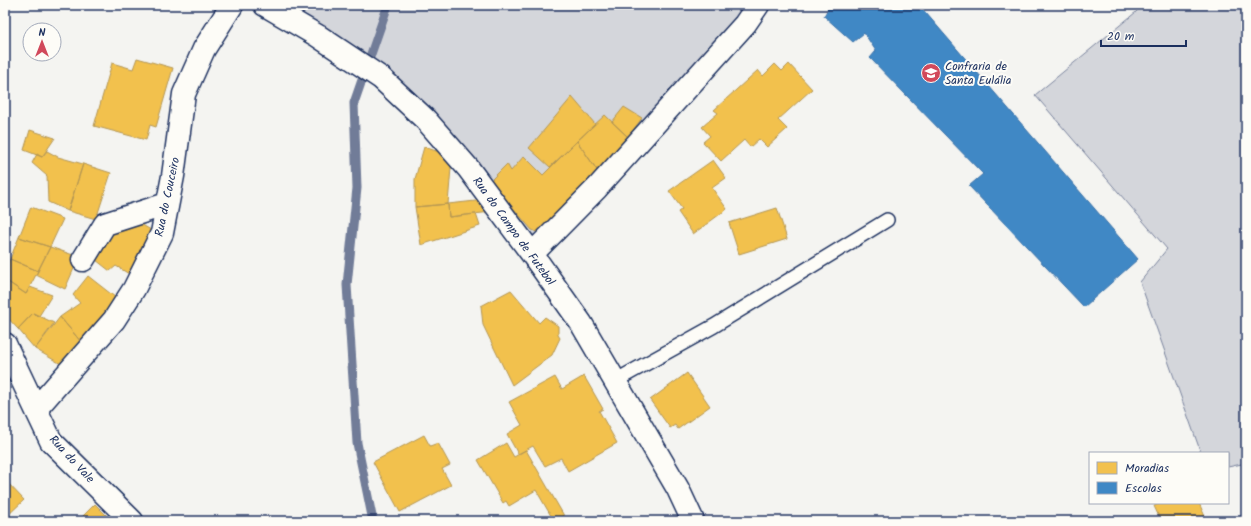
<svg xmlns="http://www.w3.org/2000/svg" width="1251" height="526" font-family="Kalam,sans-serif">
  <style>
    .green { fill: #d4d6db; stroke: #78829c }
    .homes { fill: #f2c14e; stroke: #b29553 }
    .schools { fill: #3f88c5; stroke: #346da6 }
    .lines { fill: none; stroke-linecap: round; stroke-linejoin: round }
    .stream { stroke: #717c98; stroke-width: 9 }
    .service-casing { stroke: #1b2f5e; stroke-width: 16 }
    .minor-casing { stroke: #1b2f5e; stroke-width: 25 }
    .service { stroke: #fdfcf7; stroke-width: 13 }
    .minor { stroke: #fdfcf7; stroke-width: 22 }
    .labels { text-anchor: middle; stroke-width: 4; stroke-linejoin: round; paint-order: stroke }
    .poi-label { font-size: 12px; fill: #1b2f5e; stroke: #fdfcf7; text-anchor: start }
    .street-label { font-size: 12px; fill: #1b2f5e; stroke: #fdfcf7 }
  </style>
  <rect width="100%" height="100%" fill="#f4f4f1"/>
  <filter id="ink" filterUnits="userSpaceOnUse"><feTurbulence type="fractalNoise" baseFrequency=".025" numOctaves="2"/><feDisplacementMap in="SourceGraphic" scale="8" xChannelSelector="R" yChannelSelector="G"/><feConvolveMatrix kernelMatrix="1 2 1 2 8 2 1 2 1" color-interpolation-filters="sRGB"/></filter>
  <g filter="url(#ink)">
    <!-- green -->
    <path class="green" d="M269 5H758L532 254 426 120Z
      M1141 5H1246V463L1228 467V453H1201L1140 282 1167 249 1035 95 1136 12Z"/>
    <!-- homes -->
    <path class="homes" d="M137 58 173 68 156 127 150 125 146 140 94 126 112 63 133 69Z
      M775 64 782 71 789 64 812 89 778 120 787 129 767 147 759 139 750 147 744 140 721 161 703 142 710 136 702 127 718 113 714 110 758 70 763 76Z
      M572 97 595 124 550 167 529 148Z
      M624 107 642 118 628 137 612 122Z
      M605 115 628 137 599 173 577 141Z
      M30 130 55 138 42 157 24 150Z
      M577 141 599 173 539 233 532 230 490 181 507 164 511 171 524 156 543 175Z
      M424 147 452 156 448 204 415 207V179Z
      M47 151 58 157 83 164 68 211 48 202 47 176 32 163 37 154 42 157Z
      M713 160 726 178 712 188 727 209 693 234 678 212 682 209 669 191Z
      M83 164 111 173 96 219 68 211Z
      M485 200 491 212 449 217 448 204Z
      M448 204 449 217 476 214 480 226 421 245 415 207Z
      M31 207 63 219 50 247 19 237Z
      M777 208 787 239 739 254 729 223Z
      M137 222 151 230 134 277 116 266 110 271 96 260 113 232Z
      M19 237 50 247 38 271 10 259Z
      M50 247 79 257 65 289 36 275Z
      M10 259 38 271 26 294 5 280V269Z
      M88 276 120 301 82 343 60 317 80 303 73 295Z
      M5 280 26 294 30 287 52 295 39 316 33 313 18 329 5 315Z
      M511 290 539 323 545 317 558 326V335L560 338 552 355 512 385 483 325 481 306Z
      M33 313 54 323 35 349 18 329Z
      M60 317 82 343 61 364 35 349Z
      M687 373 710 406 678 429 675 425 670 428 650 400Z
      M584 376 603 409 599 411 617 443 568 471 561 458 545 466 533 446 518 454 507 434 522 425 509 402 555 377 562 389Z
      M424 435 430 446 438 443 450 465 442 469 451 485 400 512 373 462Z
      M506 443 514 457 526 450 567 521H554L536 490 509 506 506 501 503 503 478 460Z
      M5 480 24 500 5 518Z
      M1161 503H1199L1207 521H1161L1154 506Z
      M95 504 112 521H78Z"/>
    <!-- schools -->
    <path class="schools" d="M830 5H919L1138 259 1084 307 969 186 983 174 870 58 876 51 864 33 853 42 824 16Z"/>
    <g class="lines">
      <!-- stream -->
      <path class="stream" d="M373 521 357 443 347 285 357 188 354 103 388 5"/>
      <defs>
        <path id="service" d="M615 381 714 326 887 220"/>
        <path id="minor" d="M265 5 318 36 381 78 426 120 468 168 532 254 581 323 678 489 693 521
          M532 254 597 188 745 24 758 5
          M83 260 105 224 167 204
          M5 344 51 441 132 521
          M36 409 114 320 134 289 162 233 173 176 184 94 204 49 232 5"/>
      </defs>
      <!-- service casing -->
      <use href="#service" class="service-casing"/>
      <!-- minor casing -->
      <use href="#minor" class="minor-casing"/>
      <!-- service -->
      <use href="#service" class="service"/>
      <!-- minor -->
      <use href="#minor" class="minor"/>
    </g>
  </g>
  <!-- icons -->
  <defs>
    <symbol id="school-disc" viewBox="-11 -11 22 22"><circle r="9.5" fill="#d1495b" stroke="#fdfcf7"/><path d="M0-5L7-2L0 1L-7-2ZM-4 1L0 2.5L4 1V4Q0 6-4 4Z" fill="#fff"/></symbol>
  </defs>
  <g fill-rule="evenodd">
    <use href="#school-disc" x="920" y="62" width="22" height="22"/>
  </g>
  <g class="labels">
    <!-- poi labels -->
    <g class="poi-label">
      <text x="945" y="70">Confraria de<tspan x="945" dy="14">Santa Eulália</tspan></text>
    </g>
    <!-- street labels -->
    <g class="street-label">
      <text transform="translate(167 197) rotate(-78)" y="4">Rua do Couceiro</text>
      <text transform="translate(514 231) rotate(54)" y="4">Rua do Campo de Futebol</text>
      <text transform="translate(72 459) rotate(47)" y="4">Rua do Vale</text>
    </g>
  </g>
  <!-- margin -->
  <rect width="1251" height="526" fill="none" stroke="#fdfcf7" stroke-width="20"/>
  <rect x="10" y="10" width="1231" height="506" fill="none" stroke="#1b2f5e" stroke-width="1.5" filter="url(#ink)"/>
  <!-- legend -->
  <rect x="1089" y="452" width="140" height="52" fill="#fdfcf7" stroke="#a3aaba"/>
  <rect x="1097" y="462" width="20" height="12" fill="#f2c14e" stroke="#a3aaba"/>
  <text x="1125" y="472" font-size="12" fill="#1b2f5e">Moradias</text>
  <rect x="1097" y="482" width="20" height="12" fill="#3f88c5" stroke="#a3aaba"/>
  <text x="1125" y="492" font-size="12" fill="#1b2f5e">Escolas</text>
  <!-- north arrow -->
  <g transform="translate(42 42)"><circle r="19" fill="#fdfcf7" stroke="#a3aaba"/>
  <path d="M0-3L7 15L0 10L-7 15Z" fill="#d1495b"/>
  <text y="-6" font-size="11" font-weight="bold" text-anchor="middle" fill="#1b2f5e">N</text>
  </g>
  <!-- scale -->
  <path d="M1101 40v6h85v-6" fill="none" stroke="#1b2f5e" stroke-width="2"/>
  <text x="1107" y="40" font-size="12" fill="#1b2f5e" stroke="#fdfcf7" stroke-width="3" paint-order="stroke">20 m</text>
</svg>
